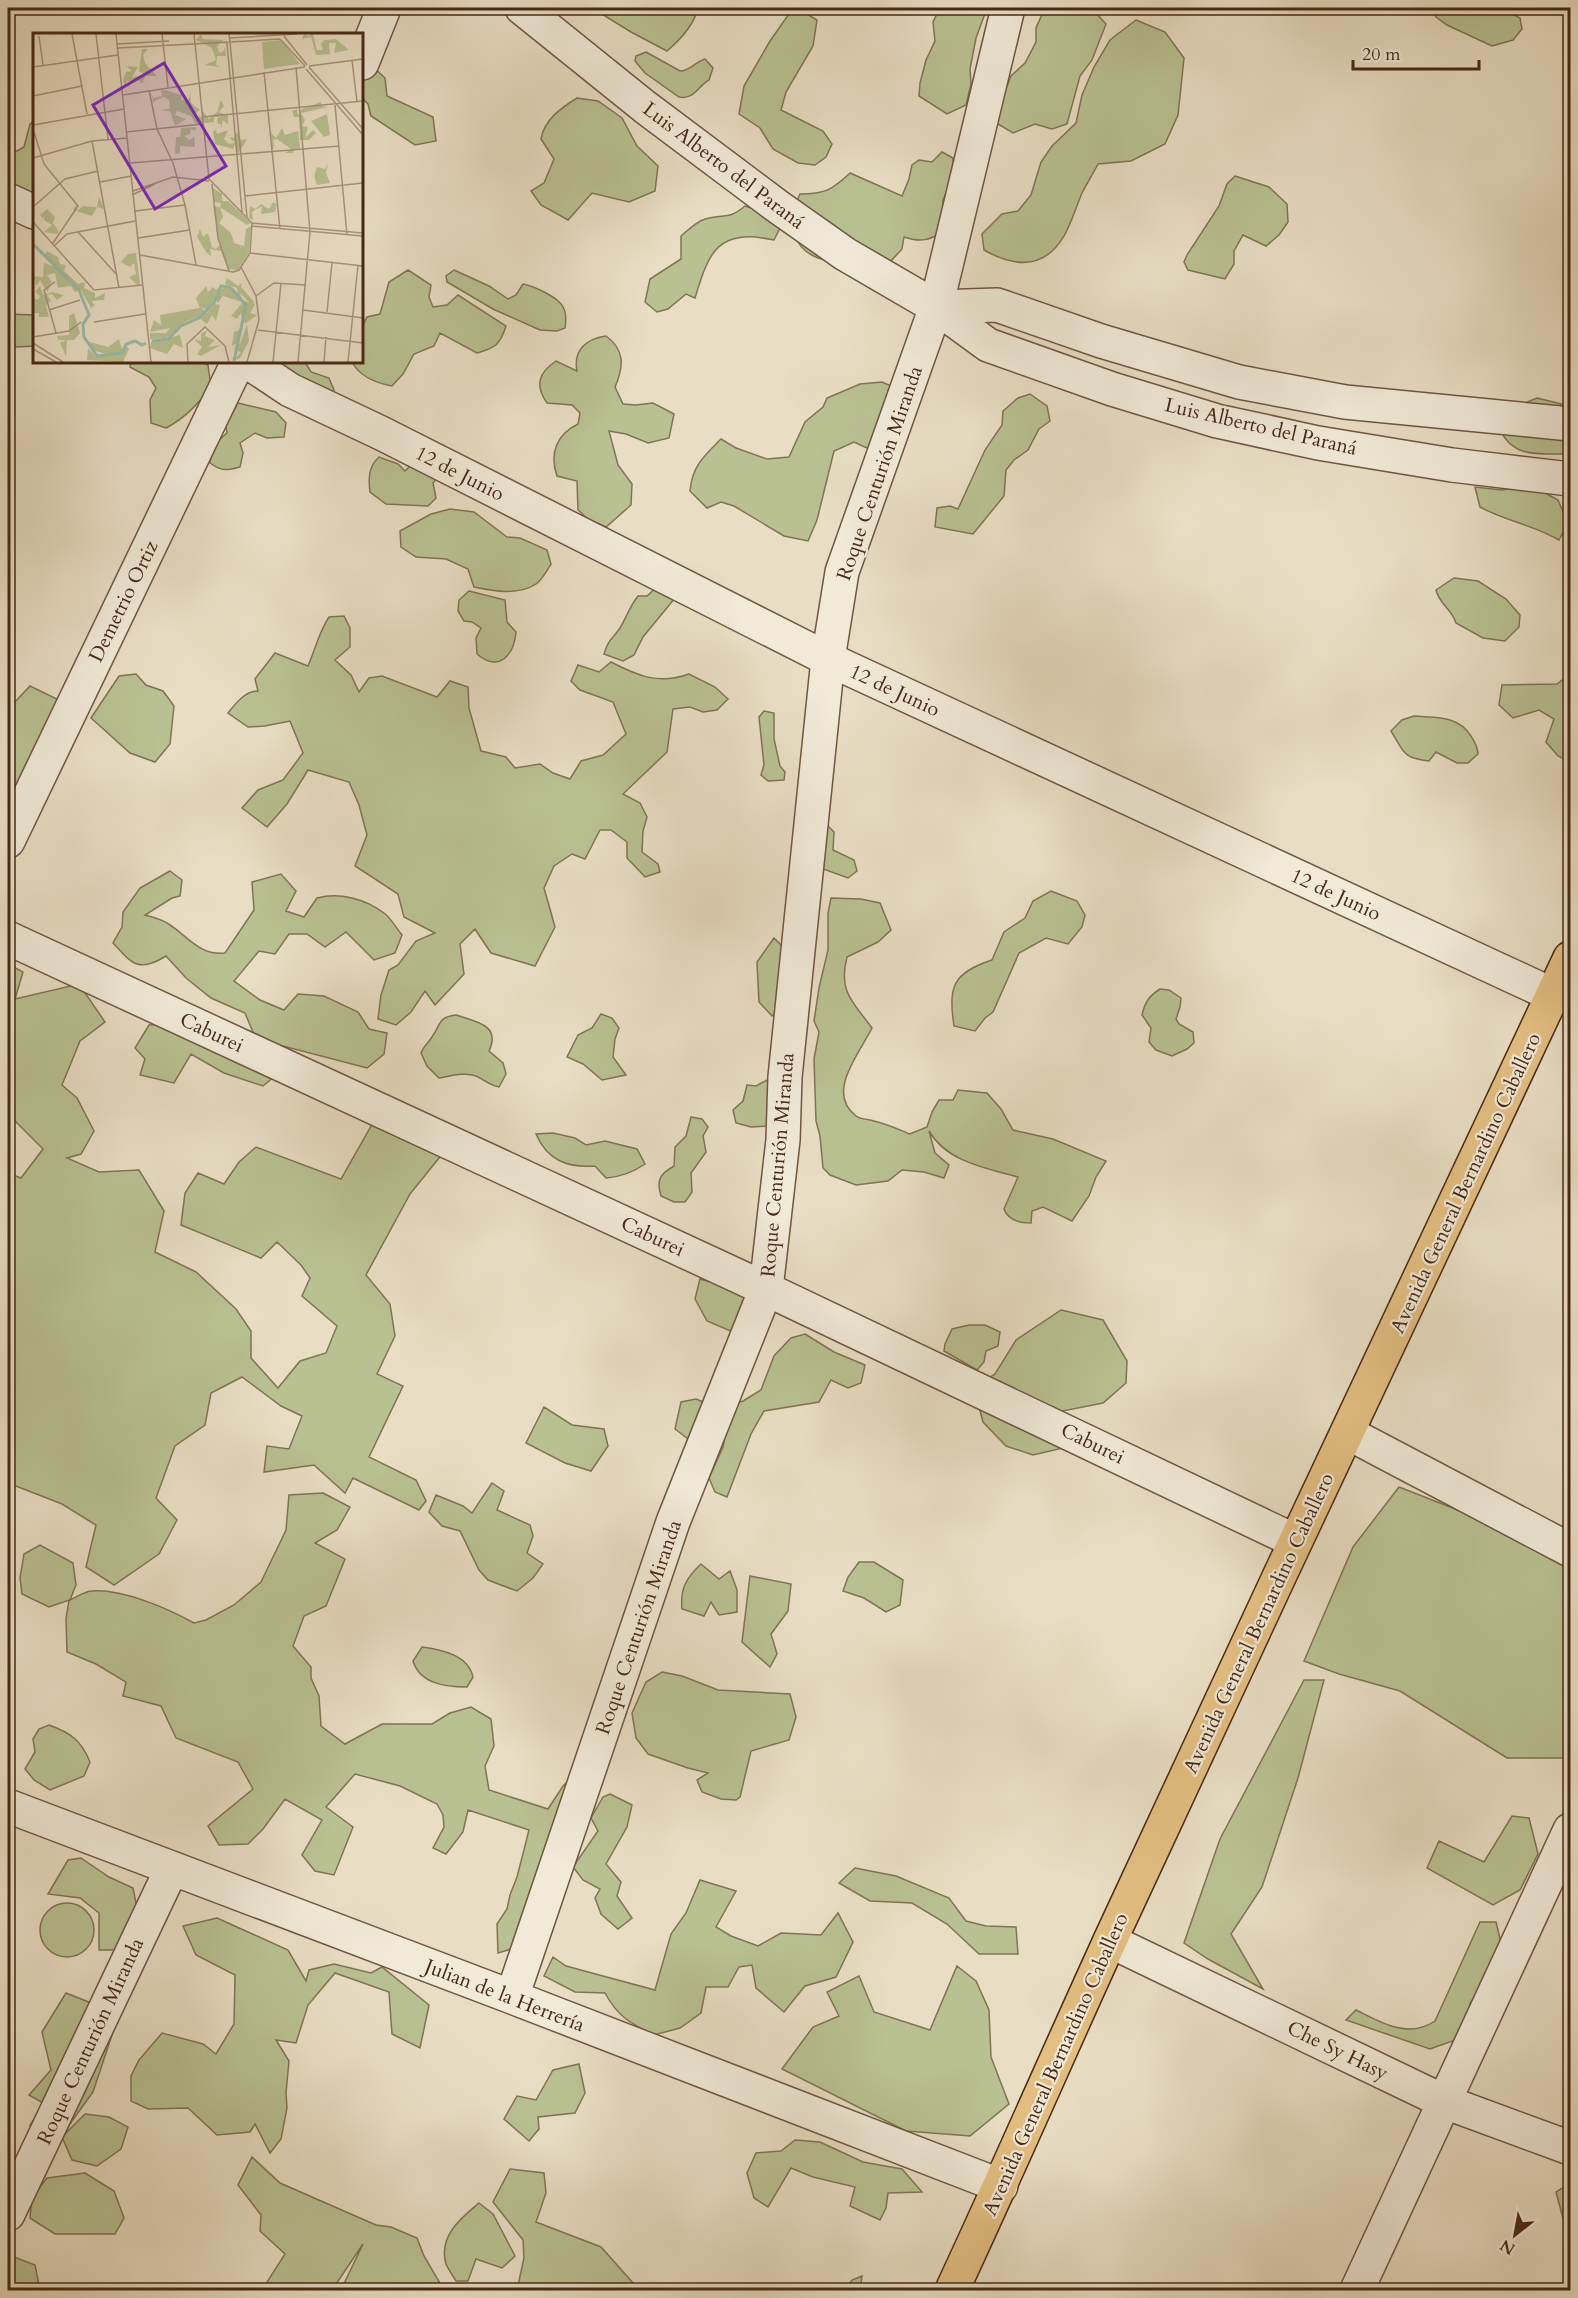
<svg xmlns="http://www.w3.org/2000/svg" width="1578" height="2298" font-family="Cardo,serif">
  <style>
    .green { fill: #b9c192; stroke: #807453; stroke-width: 1.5 }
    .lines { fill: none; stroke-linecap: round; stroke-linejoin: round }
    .street-casing { stroke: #705640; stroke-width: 36 }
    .primary-casing { stroke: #482814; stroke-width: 36 }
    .street { stroke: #f1ead9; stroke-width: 33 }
    .primary { stroke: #e4bf82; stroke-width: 33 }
    .labels { text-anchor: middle; stroke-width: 4.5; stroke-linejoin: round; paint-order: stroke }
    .street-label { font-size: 20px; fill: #482814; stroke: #f1ead9 }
    .inset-river { fill: none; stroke: #99bdad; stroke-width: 3 }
    .inset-road { fill: none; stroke: #a9957e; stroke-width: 1.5 }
    .view { fill: #7b2cbf; fill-opacity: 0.15; stroke: #7b2cbf; stroke-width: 3 }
    .inset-edge { fill: none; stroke: #482814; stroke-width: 3 }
  </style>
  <rect width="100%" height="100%" fill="#e9dec4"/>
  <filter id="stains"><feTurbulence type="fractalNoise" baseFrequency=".00333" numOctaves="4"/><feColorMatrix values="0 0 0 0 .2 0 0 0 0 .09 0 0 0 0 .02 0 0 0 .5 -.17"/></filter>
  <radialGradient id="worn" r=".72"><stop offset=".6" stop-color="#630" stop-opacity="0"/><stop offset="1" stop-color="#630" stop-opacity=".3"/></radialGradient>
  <!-- green -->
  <path class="green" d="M592 8H698C694 25 681 39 667 51L631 32Z
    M940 8H987L976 38 970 69 971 84 966 105 947 114 919 96 920 83 926 60 935 41 933 22Z
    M1045 8H1085L1094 11 1106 24 1092 60 1080 76 1067 124 1052 129 1035 124 1013 133 998 124 996 114 1011 76 1025 63 1036 42V28Z
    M1431 8H1502L1520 18 1522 29 1513 40 1492 46 1447 25 1436 17Z
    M791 11 805 13 817 20 813 46 786 92 781 110 823 131 832 144 826 157 815 165 798 163 773 149 760 128 739 114 744 86 770 41Z
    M1136 20 1165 32 1184 58 1178 115 1165 144 1131 161 1098 164C1093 174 1087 183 1082 193 1076 207 1072 222 1064 236 1044 270 1014 267 984 250L982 234 1002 214 1018 211 1031 195 1041 162 1052 146 1076 123 1082 95 1094 67 1110 40Z
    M646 52 680 71C690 71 695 62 705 59L713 68 709 80C698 86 694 100 679 97L645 73 635 61 636 56Z
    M372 66 385 78 387 96 433 117 436 141 415 145 371 116 368 104 362 98V74Z
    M577 98 598 101 622 118 637 146 658 166 655 191 629 202 592 193 568 220 541 205 531 191 544 183 554 159 541 139C544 120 561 108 577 98Z
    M34 121V211L8 200V156L24 147 30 124Z
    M942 152 953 158 952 180 943 200 944 231C930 240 921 243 904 237L902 249 891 261C874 260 840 263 825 260 791 252 786 221 800 194 825 194 832 190 850 173L902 196 909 179 912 165 919 160 932 162Z
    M1235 176 1269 187 1287 204 1288 222 1279 235 1266 246 1243 235 1234 251V264L1225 279 1188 270 1184 262 1187 255 1219 206 1227 184Z
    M745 206 766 213 781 226 774 240C718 228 709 251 695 298L686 294 668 309 657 312 645 302 650 279 681 259V236C688 230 696 222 705 219 725 213 727 221 745 206Z
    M408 270 431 285 429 297 433 307 447 305 458 295 506 326C500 345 495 348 477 353L440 333 434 346 414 354 403 374 392 386C376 383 360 377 352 362H362V327L367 317 380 314 389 282Z
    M454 270 489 286 508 299 516 295 523 284C533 286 538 289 546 293 563 302 568 309 565 328L557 331 540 330 493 309 447 282 446 276Z
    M8 314 34 315V346L17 347 8 343Z
    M606 336C625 350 624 366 615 387L623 404 636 405 653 403 674 414 669 438 648 443 626 434 609 431 618 465 632 484 631 505 606 527 588 519 578 510 577 481 557 476C549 453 557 434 578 424L580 413 572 405 547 403C535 386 538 373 556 361L577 371C573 350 586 339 606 336Z
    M131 362H200L208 365 211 387C198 404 185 418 166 428L151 423 150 400 156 388 149 377 130 367Z
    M259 362H305L311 372 329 378 334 390 330 401C279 410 276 413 259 362Z
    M882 382 900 390 907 409V439L867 448 854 442 834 451 817 520 808 541 784 536 734 506 721 502 707 508 690 491C692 466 704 456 721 439L736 448 767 459 789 457 805 422 823 407 827 398 860 384Z
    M1030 394 1047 406 1050 421 1039 429 1028 450 1014 460 1006 470 1004 496 973 534 935 527 937 508 950 506 958 509 985 450 1002 425 1003 411 1018 398Z
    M1537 398 1570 406V454C1543 453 1513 460 1500 429L1512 408Z
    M238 403 276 412 286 423 284 437 267 438 255 433 240 443 243 453 240 467C226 471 221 471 210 463L212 446 227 433 226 425Z
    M420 456 439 476 433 483 436 498 428 506 386 504 370 492C368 478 369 466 379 457L398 464 405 471Z
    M1531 485 1558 500 1568 523 1559 540C1534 525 1505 521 1480 507L1475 487 1502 490Z
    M450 509 474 512 507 537 520 538 547 550 551 564C547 570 542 580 536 584 518 596 493 591 474 587L468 569 446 559 416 557 401 547 400 531 431 514Z
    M1454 578 1478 581 1506 599 1520 615 1519 627 1505 641 1483 638 1456 623C1452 609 1439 604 1436 590Z
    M662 582 675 598 643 637 634 655 623 661 604 654C609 638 612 640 620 628 626 618 630 606 638 596H647Z
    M469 591 505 600 507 622 516 632C514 655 499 673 477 654L476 638 481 628 472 622 464 621 458 611 459 600Z
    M344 616 350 628V647L335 660 351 675 359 692 369 678 382 676 437 697 450 681 468 687 469 708 481 751 506 757 515 768 540 764 553 773 570 779 581 761 603 755 626 734 613 702 580 690 571 681 578 665 599 672 611 662C638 676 659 685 689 674L715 687 728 699 717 710 703 712 690 707 673 709 667 752 623 794 640 803 647 817 643 831 642 852 658 864 660 872 645 877 627 858V842L611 830H600L585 859 572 854 554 866 544 888 555 927 535 966 491 953 475 929 460 944 464 974 435 1005 425 991 411 1012 396 1025 378 1019 381 995 389 970 398 965 416 941 435 933 404 917 398 894 355 866 367 835 359 805 349 782 308 770 287 804 267 827 242 808 258 790 283 780 303 753 290 721 265 726 248 727 228 713C236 703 245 691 258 691L255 679 275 653 308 666C315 650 319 632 329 617Z
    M136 674 146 685 163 691 174 706 170 744 155 762 130 753 91 718 119 676Z
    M1570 674V762L1558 756 1546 742 1554 719 1539 710 1513 718 1499 705 1502 685 1557 684Z
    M30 686 59 700 30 762 23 771 19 792 8 799V704L11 702 14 703Z
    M764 711 774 713V739L780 766 785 772 784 780 768 781 761 775 764 765 759 717Z
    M1414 716C1436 718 1458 715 1471 736 1475 743 1478 747 1478 754L1468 763H1457L1436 752 1429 761C1402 758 1404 752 1391 731L1402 720Z
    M823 821 834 832 833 850 854 860 857 871 848 878 818 867Z
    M170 871 182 880 180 896 172 898 145 915C152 917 161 919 167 923 187 935 199 956 225 953L254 910 252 882 281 874 296 891 286 911 304 917 317 898C340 892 365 899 384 913 391 918 396 928 402 935L395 953 374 960 346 932 325 947 307 934H289L275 954 259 951 234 981 260 1000 284 1010 298 994 324 996 358 1012 369 1029 387 1033 384 1054 367 1068 283 1046 257 1042 245 1013 211 998 186 978 166 956C139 973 132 964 113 943L122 927 123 912 140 888Z
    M1051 891 1077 901 1085 915 1082 927 1068 944 1046 938 1019 953 993 1012 985 1018 975 1031 954 1026C948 986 953 973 992 960L1004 932 1025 918 1033 901Z
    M831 898 861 899 880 903 891 930 878 942 847 957C838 992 853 1002 872 1028 860 1053 825 1092 856 1116 861 1120 869 1119 874 1121 887 1124 898 1129 910 1134L927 1127 932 1112 939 1100H953L958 1090 987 1093 1001 1109 1013 1130 1053 1139 1106 1161 1096 1177 1089 1196 1072 1221 1043 1207 1032 1211 1031 1223C1020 1223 1008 1220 1004 1209L1018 1177C986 1168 947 1162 929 1131L935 1153 949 1165 944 1178 924 1172 902 1170 888 1181 856 1185 830 1175 823 1168 820 1136 816 1121 814 1059 819 1032 814 1021 819 988 828 950V913Z
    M774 938 787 951 781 1007 772 1016 759 1002 757 962Z
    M8 964 23 972 15 999 79 984 105 1022 80 1041 62 1085 77 1098 94 1131 81 1154 67 1158 99 1172 139 1170 164 1211 155 1252 196 1272 236 1309 251 1331V1358L278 1388 300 1361 326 1353 337 1326 302 1296 310 1278 301 1265 277 1242 261 1258 181 1225 185 1193 198 1173 224 1184 239 1162 256 1147 341 1179 383 1105 443 1153 410 1194 366 1275 390 1304 395 1336 377 1374 403 1386 369 1457 416 1480 426 1501 419 1510 353 1478 345 1493 314 1465 264 1472 267 1446 289 1449 302 1416 281 1406 242 1377 211 1393 205 1425 175 1446 156 1498 177 1520 159 1554 114 1585 86 1567 96 1525 62 1504 8 1483V1173L21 1178 43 1149 8 1114Z
    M1160 989 1169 990 1181 998 1180 1007 1176 1019 1179 1024 1193 1032 1194 1043 1187 1049 1172 1056 1156 1050 1149 1042 1151 1028 1142 1015C1145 1002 1149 996 1160 989Z
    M601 1014 612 1018 619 1028 615 1039 613 1057 626 1075 602 1080 583 1064 567 1057 578 1035 592 1028Z
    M456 1015C477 1022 501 1025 489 1051L503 1063 506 1074 499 1087C489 1085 486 1081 478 1077 467 1071 450 1076 439 1078L427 1066 421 1053C424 1046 429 1042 432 1037 441 1024 438 1017 456 1015Z
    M171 1024 275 1076 263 1086 224 1073 191 1054 174 1083 140 1075 145 1059 135 1048 149 1025Z
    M769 1079V1126L751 1127 736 1123 733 1110 743 1101 747 1085 756 1086Z
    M691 1117 702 1119 708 1127 703 1136 706 1152 691 1173 692 1192 685 1202H674L661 1196C656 1180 660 1174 674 1166L675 1147 686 1136Z
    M553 1133 575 1138 586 1145 605 1141 637 1149 645 1164C632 1173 621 1177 606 1178L595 1166C567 1168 547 1160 536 1134Z
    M700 1279 767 1297 747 1338 707 1321 695 1299Z
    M1061 1310 1103 1320 1127 1361 1126 1383 1103 1403 1057 1412 1063 1448 1033 1455 1006 1446 983 1422 978 1403 984 1381 995 1374 1016 1340Z
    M969 1325H985L1000 1332 998 1346 986 1351 984 1362 977 1370 944 1351 945 1344 952 1329Z
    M805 1334 834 1352 865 1365 861 1383 848 1388 831 1380 819 1402 764 1411 751 1434 727 1497 715 1492 709 1478 723 1447 731 1405 743 1401 761 1390 774 1356 791 1338Z
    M696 1399 708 1404 683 1461 688 1439 675 1429 681 1402Z
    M544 1407 572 1425 604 1429 608 1446 591 1471 565 1463 526 1443Z
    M492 1483 504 1491 497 1510 530 1525 533 1536 527 1553 543 1564 533 1578 517 1591 488 1580 479 1570 460 1531 442 1526 429 1512 436 1495 463 1506 472 1513Z
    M1399 1487 1473 1516 1570 1568V1758H1507L1400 1691 1339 1674 1304 1661 1353 1547Z
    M323 1493 350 1507 337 1530 315 1543 345 1559 326 1606 304 1616 293 1646 311 1667V1678L319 1696 321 1726 345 1744 382 1724H432L450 1713 471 1707 491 1719 494 1746 485 1766 489 1790 548 1809 563 1786 575 1774 521 1946 498 1953 497 1924 507 1909 510 1895 517 1877 529 1830 468 1810 463 1832 446 1854 433 1848 444 1827 443 1815 437 1804 400 1786 355 1774 326 1807 353 1827 334 1875 315 1871 302 1855 322 1820 285 1799 263 1829 248 1844 219 1845 208 1826 253 1789 238 1762 176 1738 161 1706 123 1696 126 1682 96 1664 67 1652 66 1619 69 1600 49 1607 22 1594 20 1578 24 1554 40 1545 73 1563 76 1585 70 1600C77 1597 85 1591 92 1591 123 1589 167 1608 194 1623L206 1620 234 1605 261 1582 286 1530 289 1495Z
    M859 1562H874L903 1580 900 1605 886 1612 864 1598 843 1591 848 1577Z
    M701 1564 719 1579 730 1571 737 1590V1612L719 1615 711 1602 704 1616 682 1609C680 1589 686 1578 701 1564Z
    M750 1576 791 1584 788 1611 771 1634 777 1654 770 1667 742 1642Z
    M422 1647C443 1650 468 1655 473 1677L467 1687C446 1687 420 1684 413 1661Z
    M662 1672 682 1676 718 1690 790 1694 796 1717 789 1740 751 1751 740 1797 736 1800 721 1799 702 1792 697 1780 708 1773 688 1768 648 1754 636 1738 632 1713 646 1682Z
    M1304 1680H1324L1298 1778 1262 1887 1231 1934 1263 1989 1208 1959 1184 1943 1220 1839Z
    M49 1725C71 1733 81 1740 90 1762L84 1776 50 1790 34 1780 25 1769 35 1752 33 1739 39 1729Z
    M610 1794 632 1805 627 1827 606 1864 621 1882 617 1896 632 1918 618 1929 601 1914 595 1898 600 1889 583 1880 573 1867 598 1831 591 1818 603 1797Z
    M1512 1816 1529 1818 1538 1854 1520 1890 1493 1905 1427 1868 1439 1841 1484 1862Z
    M81 1858 109 1877 133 1888 138 1913 116 1950H99V1913L80 1898 48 1894 68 1860Z
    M855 1868 896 1876 949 1898 966 1921 986 1926 1016 1927 1018 1954H979L947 1924 912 1903 870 1901 839 1883Z
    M700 1880 736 1891 716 1927 731 1936 758 1946 781 1933 821 1935 838 1913 853 1942 836 1977 805 1986 784 2012 756 1988 752 1965 739 1967 728 1987H706L701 2013 680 2028 654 2035C630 2023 618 2017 605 1993L575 1992 544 1976 553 1957 566 1966 655 1990 671 1934 686 1913Z
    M40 1930a27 27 0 1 1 54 0a27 27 0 1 1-54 0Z
    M217 1918 288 1950 306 1981 309 1970 334 1964 371 1973 382 1967 429 2005 420 2048 392 2034 389 1992 335 1973 308 2005 296 2043 276 2040 289 2061 286 2093 287 2108 281 2139 270 2153 255 2124 250 2132 217 2135 188 2108 148 2109 131 2101V2076L139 2060 162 2033 203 2044 216 2054 234 2024 235 1975 196 1955 183 1926Z
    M1480 1922H1496L1503 1951 1470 2004 1464 2037 1430 2049 1346 2020 1356 2010C1382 2023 1408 2039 1435 2021Z
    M957 1966 976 1981 989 2010 991 2057 1009 2104 970 2136 906 2131 782 2069 813 2027 839 2016 827 1992 859 1976 874 2012 930 2030Z
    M66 1993 119 2014 93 2092 67 2128 30 2125 45 2104 29 2095 51 2070 42 2032Z
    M579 2064 585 2093 575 2113 538 2117 539 2129 529 2141 504 2119 517 2096 536 2100 553 2070Z
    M85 2114 109 2117 128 2127 121 2149 97 2166 72 2160 62 2137Z
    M795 2140 820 2142 863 2162 902 2169 922 2192 888 2193 886 2208 880 2220 850 2206 855 2187 813 2177 791 2168 768 2207 754 2198 747 2173 756 2153 781 2151Z
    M252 2157 280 2183 376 2225 391 2227 417 2238 424 2256 444 2290H341L363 2244 332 2290H262L285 2254 260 2231 261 2215 238 2185Z
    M510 2169 544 2173 546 2193 536 2222 601 2247 633 2283 631 2290H517L524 2258 523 2240 493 2202Z
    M85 2173 114 2191 124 2218 115 2234H55L30 2218 32 2197 47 2178Z
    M1570 2183V2229L1565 2226 1556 2192Z
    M479 2203 493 2214 515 2256 502 2268 476 2259 468 2281H456C453 2276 448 2269 446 2264 438 2236 461 2218 479 2203Z
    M14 2257 35 2265 40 2290H8V2264Z
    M862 2276 860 2290H845L852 2280Z"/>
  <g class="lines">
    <defs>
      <path id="street" d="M522 8 645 107 777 206 845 254 936 307 988 345 1112 389 1217 421 1318 443 1452 465 1570 479
        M362 63 384 8
        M8 200 34 212
        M936 307 997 305 1101 341 1239 382 1345 402 1570 424
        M248 362 290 390 381 433 828 659 1553 995
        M8 841 238 362
        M8 938 766 1289 1295 1541
        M1348 1433 1570 1550
        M8 1806 512 1997 1001 2186
        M1110 1941 1445 2102 1570 2148
        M512 1997 673 1522 766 1289 783 1140 785 1077 828 659 842 572 936 307 1008 8
        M8 2214 172 1868
        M1357 2290 1570 1830"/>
      <path id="primary" d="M952 2290C1007 2172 1059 2052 1113 1934 1264 1608 1416 1283 1570 958"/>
    </defs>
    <!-- street casing -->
    <use href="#street" class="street-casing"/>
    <!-- primary casing -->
    <use href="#primary" class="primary-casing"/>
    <!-- street -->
    <use href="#street" class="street"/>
    <!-- primary -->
    <use href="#primary" class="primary"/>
  </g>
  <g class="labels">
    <!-- street labels -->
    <g class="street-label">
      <text transform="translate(724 165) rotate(37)" y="7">Luis Alberto del Paraná</text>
      <text transform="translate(1261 426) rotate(13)" y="7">Luis Alberto del Paraná</text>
      <text transform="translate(460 473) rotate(27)" y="7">12 de Junio</text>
      <text transform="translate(879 473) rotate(-71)" y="7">Roque Centurión Miranda</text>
      <text transform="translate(123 601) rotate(-64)" y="7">Demetrio Ortiz</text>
      <text transform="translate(895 690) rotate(25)" y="7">12 de Junio</text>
      <text transform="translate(1336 894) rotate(25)" y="7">12 de Junio</text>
      <text transform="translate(212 1032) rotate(25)" y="7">Caburei</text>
      <text transform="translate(777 1165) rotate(-85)" y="7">Roque Centurión Miranda</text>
      <text transform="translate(1465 1183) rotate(-65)" y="7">Avenida General Bernardino Caballero</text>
      <text transform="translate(653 1236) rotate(25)" y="7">Caburei</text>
      <text transform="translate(1093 1443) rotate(26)" y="7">Caburei</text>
      <text transform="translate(1258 1623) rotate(-65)" y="7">Avenida General Bernardino Caballero</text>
      <text transform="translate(638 1627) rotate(-71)" y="7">Roque Centurión Miranda</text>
      <text transform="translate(505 1995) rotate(21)" y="7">Julian de la Herrería</text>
      <text transform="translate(90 2041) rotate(-65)" y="7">Roque Centurión Miranda</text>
      <text transform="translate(1338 2050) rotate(26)" y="7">Che Sy Hasy</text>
      <text transform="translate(1055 2064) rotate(-66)" y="7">Avenida General Bernardino Caballero</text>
    </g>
  </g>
  <!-- overview -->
  <g transform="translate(33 33)">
    <rect width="330" height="330" fill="#e9dec4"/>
    <path d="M168 1 170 6 190 7 184 14 186 19 182 20 190 19 192 14 193 23H184L183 32 187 34 172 32 183 27 179 15 163 7ZM271 1 276 3 278 1H280L284 17H290L288 11 291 7 303 6 316 17 301 20 303 10H296L297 21 283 22 278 4 269 6ZM248 7 267 31 231 36 229 9ZM109 16H115L110 22 112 30 124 43H112L110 50 102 46 93 49V54L90 48 93 39 99 38 93 33 105 34 99 44 112 42 106 38ZM132 57 149 62 148 67 156 66 157 59 158 70 167 77 160 82 168 84 170 78 176 86 184 79 188 67 191 73 186 79 195 83V91L189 87V96L188 91H185L184 85 190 83 181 84V89L163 91 158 83 144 78 142 82 153 86 142 93 137 78 127 77 137 76 136 67 131 64 120 69 118 59 120 65 129 63 128 58ZM288 69V73L295 74 268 80 272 87 269 93 275 94 272 105 280 97 283 100 276 107H267L266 84H261L259 78 264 76 265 82 269 76ZM294 81 297 102 291 104 278 88ZM163 94 162 98 158 96 157 101 151 103 157 107 161 103 162 114 147 113V125V120L142 121 143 104H147L148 95ZM249 95 252 102 265 98 267 115 261 116 260 120H252L258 116 244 106 240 107 241 113 239 117 238 99 243 105ZM183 97 184 101 195 97 191 106 196 111 202 110 196 104 201 105 204 99 208 107 214 106 205 121 202 111 200 116 182 111 180 98ZM295 130 293 140 297 150 284 152 281 143 284 134 292 136ZM180 155 189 161V168H195L218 190 214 192 187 174 190 184 186 190 198 200 201 210 211 213 213 196 218 193 216 219 205 237 195 236 188 218 177 216 178 223 173 219 164 204 167 196 170 204 175 200 179 214 183 216 187 212 180 173 187 174 188 170 181 169ZM66 163 71 176 64 174 59 183 40 177 43 171 44 178 50 173 64 174ZM240 169 244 171 242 179 228 181 229 173 219 179 220 187 216 185 217 173 222 176 228 171 236 176ZM14 176 22 184 20 190 26 199 24 201 11 199 19 192 11 187V181L10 186 7 182ZM14 218 25 224 27 231 33 232 31 238 45 251 52 249 51 255 62 260V265L72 260 71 267 58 268 62 272 58 275 48 257 42 259 38 253 25 255 22 240 14 242 19 249 14 259 7 247 3 253 0 243 10 244 11 230 26 235 11 223ZM103 220 107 251 104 252 96 244 103 241 101 230 97 234 88 229 95 221ZM194 245 205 253 209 250 208 254 222 270H217L207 260 209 269 190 263 185 270 182 265 174 277 168 274 174 280 182 271 187 272 183 288 179 282 174 291 165 284 154 288 133 305 117 306V300H133L137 295 117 299 121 287 128 292 127 282 167 275 163 265 173 253 175 259 180 254 183 257 187 253 186 257 196 253 205 260 204 255 192 251ZM7 253 10 262 19 259 31 262 24 267 19 261 14 262 18 268 13 272 16 284H6V280H0L1 265 5 267 7 263 2 259ZM211 268 222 271 217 280 224 282 213 290 209 289 208 280 204 286 198 283ZM41 280 47 300 41 307H34L33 323 27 310 33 307H25L24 303 36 302V283ZM214 291 216 308 207 325 200 328 208 319 201 317 204 310 199 313 201 299 209 296 204 308 207 311ZM174 297 172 303 182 307 175 314 188 312 168 323 164 321 169 314 161 306 168 308V301ZM147 302 150 315 141 311 134 321 117 315 118 309ZM86 306 89 316 93 312 96 316 90 329 54 327 55 315 63 324 73 321 60 317 53 308 75 314Z" fill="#b9c192"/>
    <path class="inset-river" d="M0 211 46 257 56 282 50 291 51 304 64 323 89 320 93 311 102 308 109 312 113 310M119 308 135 306 148 293 166 285 181 270 188 253 197 254 213 272 201 328"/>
    <path class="inset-road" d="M39 1 54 81M63 1 75 106M83 1 118 329M129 1 135 54M6 3 10 32M251 3 274 32M197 5 264 1M247 6 272 33M194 10 209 179M84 11 136 8M85 15 197 9 196 1M319 27 324 69M276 33 330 26M0 34 85 22M263 34 277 199 265 329M276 34 330 96M273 36 330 102M231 39 247 196M116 57 124 96 140 130 152 172 163 232M90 62 272 34M0 63 49 53M302 72 314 202M169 84 330 68M0 92 91 76M0 96 11 131 45 173 20 210M93 99 170 91M59 108 86 255M0 125 59 108 94 105M97 130 306 113M67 149 98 143M179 151 185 205 196 238M100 158 140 144 176 148M99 162 122 151M212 163 330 150M0 174 32 146 65 138M102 178 152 172M214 184 197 9 247 6M0 189 61 257 109 252M219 190 330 200M219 193 330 203M45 199 84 242M105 205 157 197M22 212 34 201 102 188M217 220 330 233M107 222 200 239 206 237 217 220 219 190 176 146 161 1M208 234 223 263 226 287 214 329M22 249 11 257 23 300M223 263 241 250 273 252M16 277 47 267M270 277 330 285M294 279 299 230M61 289 112 281M225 297 330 310M0 304 36 298 48 289M0 310 30 329M0 316 23 329M155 329 154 311 172 294 192 313 196 329M240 329 248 250M291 329 293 304M315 329 325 232"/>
    <path class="view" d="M131 30 193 133 122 176 60 72Z"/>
    <rect width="330" height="330" class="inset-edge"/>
  </g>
  <!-- margin -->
  <rect width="1578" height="2298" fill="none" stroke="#e9dec4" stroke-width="30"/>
  <rect x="9" y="9" width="1560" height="2280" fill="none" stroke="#482814" stroke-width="3"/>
  <rect x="15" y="15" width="1548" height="2268" fill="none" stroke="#482814" stroke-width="1.5"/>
  <!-- north arrow -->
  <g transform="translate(1515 2235) rotate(211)" stroke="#f1ead9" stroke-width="4.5" paint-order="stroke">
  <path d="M0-4.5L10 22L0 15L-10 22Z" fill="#482814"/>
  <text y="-9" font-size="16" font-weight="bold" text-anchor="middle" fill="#482814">N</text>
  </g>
  <!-- scale -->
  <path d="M1353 60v9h126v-9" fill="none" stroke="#482814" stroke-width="3"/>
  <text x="1362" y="60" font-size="18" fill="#482814" stroke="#f1ead9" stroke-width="4.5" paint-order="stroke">20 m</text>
  <rect width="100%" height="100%" filter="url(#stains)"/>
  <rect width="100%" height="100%" fill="url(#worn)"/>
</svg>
